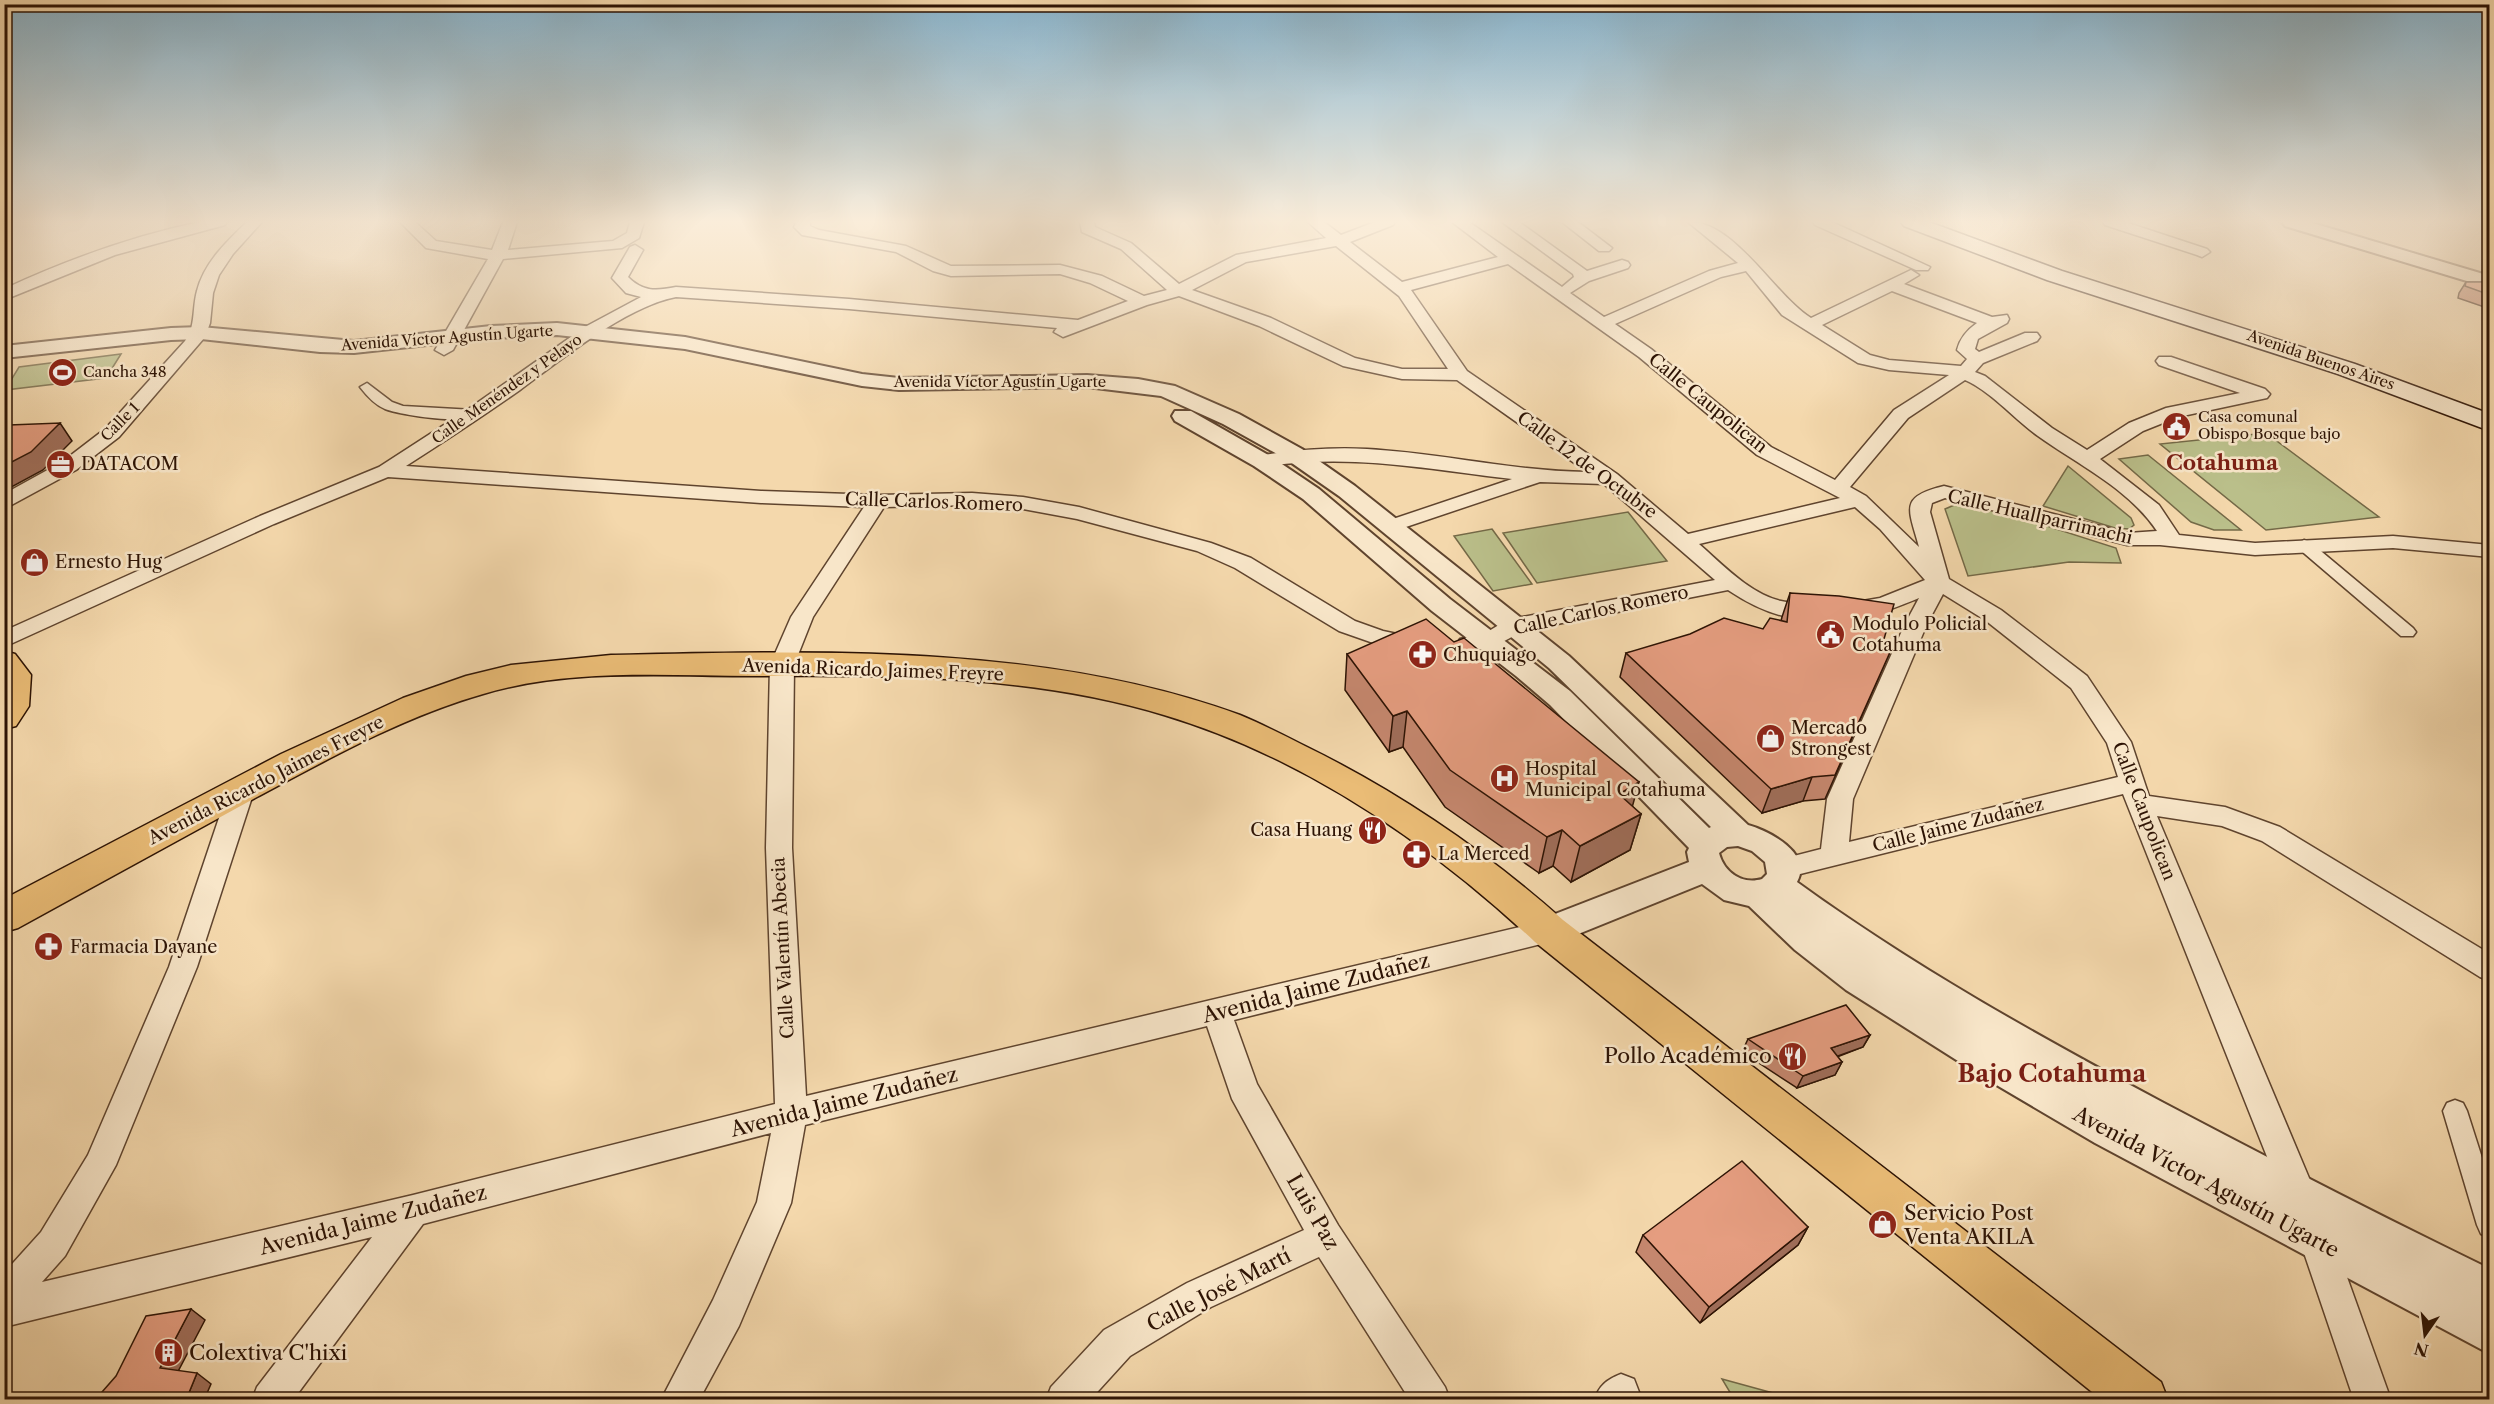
<svg xmlns="http://www.w3.org/2000/svg" width="2494" height="1404" font-family="'Libre Caslon Text',serif">
  <style>
    .green { fill: #babf8a; stroke: #746947; stroke-width: 1.5 }
    .lines { fill: none; stroke-linecap: round; stroke-linejoin: round }
    .pedestrian-casing { stroke: #5f442e; stroke-width: 3 }
    .minor-casing { stroke: #5f442e; stroke-width: 3 }
    .tertiary-casing { stroke: #5f442e; stroke-width: 4 }
    .secondary-casing { stroke: #2d1304; stroke-width: 3 }
    .primary-casing { stroke: #2d1304; stroke-width: 3 }
    .pedestrian { fill: #f8e6c9; fill-rule: evenodd }
    .minor { fill: #f8e6c9; fill-rule: evenodd }
    .tertiary { fill: #f8e6c9; fill-rule: evenodd }
    .secondary { fill: #f8e6c9; fill-rule: evenodd }
    .primary { fill: #eabc76; fill-rule: evenodd }
    .wall { fill: #c5876e; stroke: #2d1304; stroke-width: 1.5 }
    .shaded-wall { fill: #a06e5a; stroke: #2d1304; stroke-width: 1.5 }
    .building { fill: #e59d80; stroke: #2d1304; stroke-width: 1.5 }
    .labels { text-anchor: middle; stroke-width: 5; stroke-linejoin: round; paint-order: stroke }
    .far-street-label { font-size: 15px; fill: #2d1304; stroke: #f8e6c9 }
    .far-poi-label { font-size: 15px; fill: #2d1304; stroke: #f8e6c9; text-anchor: start }
    .street-label { font-size: 18px; fill: #2d1304; stroke: #f8e6c9 }
    .poi-label { font-size: 18px; fill: #2d1304; stroke: #f8e6c9; text-anchor: start }
    .quarter-label { font-size: 21px; font-weight: bold; fill: #7a1f14; stroke: #f8e6c9 }
    .near-street-label { font-size: 21px; fill: #2d1304; stroke: #f8e6c9 }
    .near-poi-label { font-size: 21px; fill: #2d1304; stroke: #f8e6c9; text-anchor: start }
    .near-neighbourhood-label { font-size: 24px; font-weight: bold; fill: #7a1f14; stroke: #f8e6c9 }
  </style>
  <rect width="100%" height="100%" fill="#f4d8ac"/>
  <filter id="stains"><feTurbulence type="fractalNoise" baseFrequency=".00333" numOctaves="4"/><feColorMatrix values="0 0 0 0 .2 0 0 0 0 .09 0 0 0 0 .02 0 0 0 .5 -.17"/></filter>
  <radialGradient id="worn" r=".72"><stop offset=".6" stop-color="#630" stop-opacity="0"/><stop offset="1" stop-color="#630" stop-opacity=".3"/></radialGradient>
  <!-- green -->
  <path class="green" d="M121 354 106 378 5 390 19 367Z
    M2266 433 2379 517 2266 530 2160 444Z
    M2148 455 2241 530H2214L2191 522 2119 459Z
    M2068 466 2131 518 2134 525 2129 529 2115 528 2043 506Z
    M1959 503H1975L2116 548 2121 563 2069 562 1968 576 1945 509Z
    M1628 512 1667 561 1537 583 1503 533Z
    M1492 529 1532 584 1493 591 1454 536Z
    M1722 1379 1773 1393 1785 1399H1734Z"/>
  <g class="lines">
    <defs>
      <path id="pedestrian" d="M367 383 392 402 403 406 474 410 481 414C470 426 400 415 385 409 374 404 367 396 360 387Z
        M2304 540 2310 542 2413 628 2416 632 2413 636H2401L2298 548 2296 545Z
        M2455 1100 2463 1103 2467 1111 2490 1183V1237L2481 1234 2477 1225 2443 1111 2447 1103Z"/>
      <path id="minor" d="M200 222H227L225 225 115 255 4 300V289C67 260 132 236 200 222Z
        M247 222H262L233 254 219 275 213 293 210 323 205 337 119 437 76 470 4 509V494L62 462 105 429 185 341C196 326 192 309 197 291 204 263 226 242 247 222Z
        M400 222H415L436 241 492 250 503 222H517L508 250 613 241 627 233 630 222H644L639 238 622 248 503 259 453 350 444 355 435 350 488 259 426 248Z
        M796 222H810V226L819 230 906 246 951 266 1060 265 1102 276 1144 296 1167 290 1121 249 1082 232 1080 222H1094L1095 227 1131 243 1179 284 1236 255 1326 238 1308 222H1324L1341 235 1375 222H1395L1393 225 1350 242 1402 282 1498 257 1452 222H1469L1562 287 1574 277 1573 274 1502 222H1519L1587 271 1622 260 1628 262 1630 265 1628 268 1589 281 1570 293 1604 317 1709 271 1738 263 1688 222C1734 220 1774 295 1811 318L1911 270 1919 275 1904 284 1992 317 2007 315 2009 319 2007 323 1978 339 1975 349 1979 352 2025 333H2037L2040 337 2037 341 1983 363 1975 372 1985 376 2052 428 2087 450 2129 423 2166 408 2240 393 2159 365 2156 361 2159 357H2171L2265 389 2270 394 2267 398 2178 417 2143 431 2100 459 2159 505 2179 535 2255 543 2393 536 2490 545V557L2393 548 2255 555 2160 545H2127L1945 498 1932 503 1930 512 1949 579 2001 610 2087 676 2131 742 2149 796 2225 807 2280 827 2490 954V981L2480 977 2262 841 2222 826 2157 816 2317 1197 2312 1208 2300 1213 2288 1208 2283 1197 2123 794 1784 878 1774 875 1770 868 1774 861 1821 849 1827 799 1905 624 1919 598C1897 607 1869 620 1845 614L1842 609 1845 604 1880 598 1925 580 1880 529 1855 507 1699 544C1722 564 1750 594 1781 601 1795 604 1809 602 1823 606L1826 611 1823 616C1790 625 1755 608 1728 590L1522 631C1503 642 1482 655 1460 649L1457 644 1460 639 1484 634 1507 620 1715 580 1604 484 1540 482 1391 532 1384 530 1381 526 1384 522 1512 479C1425 469 1350 453 1262 467L1255 465 1252 461 1255 457 1262 455C1297 450 1332 447 1367 449 1441 453 1513 471 1587 472L1457 380 1402 379 1343 366 1259 326 1179 296 1147 305 1063 337 1054 332 1057 328 849 309 676 297C625 307 562 359 520 390 483 416 445 441 406 466L761 491 878 495 972 493 1023 497 1079 507 1211 543 1251 558 1355 621 1383 631 1421 639 1424 644 1421 649 1413 651 1379 645 1339 631 1235 568 1197 551 1077 519 1023 509 972 505 884 507 813 617 794 665 792 848 806 1096 1549 920 1559 923 1563 931 1559 939 1549 942 1234 1020 1257 1084 1338 1225 1445 1387 1450 1400H1410L1319 1257 1211 1307 1130 1356 1090 1400H1046L1051 1387 1104 1330 1187 1283 1304 1230 1232 1099 1207 1026 805 1125 791 1203 739 1326 699 1400H661L713 1300 757 1202 771 1133 423 1224 293 1400H252L257 1387 372 1237 4 1327V1273L41 1232 88 1155 169 967 228 791 232 784 241 782 250 784 254 791 197 967 116 1165 65 1256 42 1282 413 1195 775 1104 766 848 770 665 791 617 864 507 761 503 388 477 274 524 4 647V631L260 516 379 467 467 410 585 327 641 297 626 293 612 278 630 247 635 245 643 250 628 277C643 292 656 291 676 287L849 299 1078 320 1128 301 1090 283 1060 274 951 276 933 271 896 252 802 235 794 227ZM1336 246 1399 296 1448 369H1402L1355 358 1271 318 1192 290 1246 262ZM1508 264 1639 357 1757 455 1840 498 1688 534 1617 474 1467 371 1411 290ZM1746 271 1782 315 1858 363 1889 370 1949 375 1894 410 1835 480 1771 447 1651 349 1615 324 1721 277ZM1892 291 1977 323C1967 330 1960 338 1957 350L1967 359 1961 366 1889 360 1870 355 1822 325ZM1965 380C1992 392 2014 419 2038 436 2080 466 2128 488 2157 531L2128 533 1944 486C1898 497 1909 509 1919 547L1866 496 1850 487 1908 418ZM1943 594 1985 620 2071 688 2107 743 2118 777 1849 842 1853 799 1927 624Z
        M1562 222H1578L1612 248 1609 251H1599Z
        M1813 222H1832L1930 267 1928 270H1916L1815 225Z
        M2103 222H2125L2207 249 2210 252 2202 257 2197 255 2105 225Z
        M2316 1222 2328 1226 2333 1238 2391 1400H2354L2299 1238 2304 1226Z
        M1621 1374 1634 1379 1639 1392 1636 1400H1594C1600 1385 1606 1380 1621 1374Z"/>
      <path id="tertiary" d="M2282 222H2309L2490 276V288L2285 226Z
        M557 323 685 337 862 374 899 378 1087 375 1138 379 1175 386 1239 414 1302 449 1355 486 1569 656 1748 825C1769 831 1813 853 1797 882 1913 966 2036 1035 2162 1102 2270 1159 2379 1215 2490 1269V1354L2095 1143 1988 1080 1846 990 1795 950 1749 906 1724 900 1702 884 1561 941 1549 945 1537 941 1532 931 1537 921 1689 862 1687 852 1689 848 1550 705 1516 676 1432 611 1303 499 1254 466 1175 421 1172 416 1175 411H1191L1270 456 1319 489 1450 599 1570 691 1709 828 1711 827 1549 668 1339 496 1286 459 1223 424 1161 396 1087 387 899 390 862 386 685 349 557 335 491 338 354 353 320 352 201 339 171 340 4 358V346L171 328 201 327 354 341 491 326ZM1738 846 1752 851 1765 862 1767 874 1762 879C1742 885 1724 872 1719 853L1727 847Z"/>
      <path id="secondary" d="M1901 222H1929L2062 271 2355 364 2490 414V431L2338 374 2047 280 1904 226Z"/>
      <path id="primary" d="M4 651 15 654 31 675 29 706 16 726 4 729Z
        M611 655C817 651 1044 643 1240 715 1262 724 1283 735 1305 746 1399 792 1484 850 1563 920L2161 1382 2168 1400H2102L1535 942C1430 844 1304 757 1164 715 1033 675 890 675 754 676 664 676 570 668 483 694 403 717 330 758 257 797 177 841 98 884 18 928L4 932V899L281 754 403 698 466 676 511 665Z"/>
    </defs>
    <!-- pedestrian casing -->
    <use href="#pedestrian" class="pedestrian-casing"/>
    <!-- minor casing -->
    <use href="#minor" class="minor-casing"/>
    <!-- tertiary casing -->
    <use href="#tertiary" class="tertiary-casing"/>
    <!-- secondary casing -->
    <use href="#secondary" class="secondary-casing"/>
    <!-- primary casing -->
    <use href="#primary" class="primary-casing"/>
    <!-- pedestrian -->
    <use href="#pedestrian" class="pedestrian"/>
    <!-- minor -->
    <use href="#minor" class="minor"/>
    <!-- tertiary -->
    <use href="#tertiary" class="tertiary"/>
    <!-- secondary -->
    <use href="#secondary" class="secondary"/>
    <!-- primary -->
    <use href="#primary" class="primary"/>
  </g>
  <!-- wall -->
  <path class="wall" d="M2466 282H2490V309L2458 298 2459 293Z
    M1790 593 1882 646 1891 650 1825 799 1803 801 1762 813 1620 677 1626 653 1763 629 1781 621 1782 617Z
    M1347 654 1632 806 1641 814 1630 850 1571 882 1553 866 1539 873 1445 807 1403 747 1389 752 1345 690Z
    M1870 1035 1863 1047 1837 1057 1842 1062 1835 1075 1797 1088 1742 1052 1748 1039Z
    M1808 1227 1798 1245 1700 1323 1636 1252 1643 1235Z"/>
  <!-- shaded-wall -->
  <path class="shaded-wall" d="M60 423 72 441 43 470 4 491V466Z
    M1407 711 1403 747 1389 752 1393 716Z
    M1812 777 1803 801 1762 813 1771 789Z
    M1639 782 1629 819 1619 794Z
    M1641 814 1630 850 1571 882 1580 846Z
    M1562 830 1553 866 1539 873 1547 837Z
    M1870 1035 1863 1047 1824 1061 1831 1048Z
    M1842 1062 1835 1075 1797 1088 1803 1076Z
    M1808 1227 1798 1245 1700 1323 1709 1307Z
    M191 1309 205 1320 174 1379 160 1368Z
    M197 1373 211 1384 204 1400H186Z"/>
  <!-- building -->
  <path class="building" d="M2466 282H2490V295L2465 286Z
    M60 423 31 452 4 466V429L9 425Z
    M1790 593 1839 596 1894 604 1882 646 1891 650 1835 775 1812 777 1771 789 1626 653 1690 634 1724 618 1763 629 1770 618 1787 622Z
    M1426 619 1454 642 1464 638 1639 782 1619 794 1641 814 1580 846 1562 830 1547 837 1450 770 1407 711 1393 716 1347 654Z
    M1846 1005 1870 1035 1831 1048 1842 1062 1803 1076 1748 1039Z
    M1742 1161 1808 1227 1709 1307 1643 1235Z
    M191 1309 160 1368 197 1373 186 1400H95L116 1376 146 1316Z"/>
  <!-- sky -->
  <linearGradient id="sky" x2="0" y2="1"><stop stop-color="#89b6d0"/><stop offset="0.53" stop-color="#faedda"/><stop offset="1" stop-color="#faedda" stop-opacity="0"/></linearGradient>
  <rect width="2494" height="418" fill="url(#sky)"/>
  <!-- icons -->
  <defs>
    <symbol id="stadium-disc" viewBox="-11 -11 22 22"><circle r="9.5" fill="#8f2418" stroke="#f8e6c9"/><path d="M0-5a6.5 5 0 1 0 0 10a6.5 5 0 1 0 0-10ZM-3.5-1.8h7v3.6h-7Z" fill="#fff"/></symbol>
    <symbol id="civic-disc" viewBox="-11 -11 22 22"><circle r="9.5" fill="#8f2418" stroke="#f8e6c9"/><path d="M-.6-6.5H3V-4.5H.6V-3L4-1V1h2V6H-6V1h2V-1L-.6-3ZM-1.2 2.5V6h2.4V2.5Z" fill="#fff"/></symbol>
    <symbol id="office-disc" viewBox="-11 -11 22 22"><circle r="9.5" fill="#8f2418" stroke="#f8e6c9"/><path d="M-6-3h4V-5.5h4V-3h4V5H-6ZM-1-4.5V-3h2v-1.5ZM-6 0V1H6V0Z" fill="#fff"/></symbol>
    <symbol id="shop-disc" viewBox="-11 -11 22 22"><circle r="9.5" fill="#8f2418" stroke="#f8e6c9"/><path d="M-5-2.5h2.3a2.7 3.5 0 0 1 5.4 0H5L5.5 6h-11ZM-1.5-2.5h3a1.5 2.3 0 0 0-3 0Z" fill="#fff"/></symbol>
    <symbol id="pharmacy-disc" viewBox="-11 -11 22 22"><circle r="9.5" fill="#8f2418" stroke="#f8e6c9"/><path d="M-2-6h4v4h4v4h-4v4h-4v-4h-4v-4h4Z" fill="#fff"/></symbol>
    <symbol id="hospital-disc" viewBox="-11 -11 22 22"><circle r="9.5" fill="#8f2418" stroke="#f8e6c9"/><path d="M-5-5h3v3.5h4V-5h3V5h-3V1.5h-4V5h-3Z" fill="#fff"/></symbol>
    <symbol id="restaurant-disc" viewBox="-11 -11 22 22"><circle r="9.5" fill="#8f2418" stroke="#f8e6c9"/><path d="M-5-6h1v4h1v-4h1v4h1v-4h1v5L-1.5 .5V6h-2V.5L-5-1ZM5-6V6H3V1.5H1.5Q1.5-4 5-6Z" fill="#fff"/></symbol>
    <symbol id="building-disc" viewBox="-11 -11 22 22"><circle r="9.5" fill="#8f2418" stroke="#f8e6c9"/><path d="M-4-6H4V6H1V3H-1V6H-4ZM-2.5-4.3h1.7v1.8h-1.7ZM.8-4.3h1.7v1.8H.8ZM-2.5-1h1.7V.8h-1.7ZM.8-1h1.7V.8H.8Z" fill="#fff"/></symbol>
  </defs>
  <g fill-rule="evenodd">
    <use href="#stadium-disc" x="46" y="356" width="33" height="33"/>
    <use href="#civic-disc" x="2160" y="410" width="33" height="33"/>
    <use href="#office-disc" x="44" y="448" width="33" height="33"/>
    <use href="#shop-disc" x="18" y="546" width="33" height="33"/>
    <use href="#civic-disc" x="1814" y="618" width="33" height="33"/>
    <use href="#pharmacy-disc" x="1406" y="638" width="33" height="33"/>
    <use href="#shop-disc" x="1754" y="722" width="33" height="33"/>
    <use href="#hospital-disc" x="1488" y="762" width="33" height="33"/>
    <use href="#restaurant-disc" x="1356" y="814" width="33" height="33"/>
    <use href="#pharmacy-disc" x="1400" y="838" width="33" height="33"/>
    <use href="#pharmacy-disc" x="32" y="930" width="33" height="33"/>
    <use href="#restaurant-disc" x="1776" y="1040" width="33" height="33"/>
    <use href="#shop-disc" x="1866" y="1208" width="33" height="33"/>
    <use href="#building-disc" x="152" y="1336" width="33" height="33"/>
  </g>
  <g class="labels">
    <!-- far-street labels -->
    <g class="far-street-label">
      <text transform="translate(447 338) rotate(-4)" y="5">Avenida Víctor Agustín Ugarte</text>
      <text transform="translate(2321 360) rotate(19)" y="5">Avenida Buenos Aires</text>
      <text x="1000" y="387">Avenida Víctor Agustín Ugarte</text>
      <text transform="translate(507 389) rotate(-35)" y="5">Calle Menéndez y Pelayo</text>
      <text transform="translate(120 422) rotate(-45)" y="5">Calle 1</text>
    </g>
    <!-- far-poi labels -->
    <g class="far-poi-label">
      <text x="83" y="377">Cancha 348</text>
      <text x="2198" y="422">Casa comunal<tspan x="2198" dy="17">Obispo Bosque bajo</tspan></text>
    </g>
    <!-- street labels -->
    <g class="street-label">
      <text transform="translate(1708 403) rotate(39)" y="6">Calle Caupolican</text>
      <text transform="translate(1587 465) rotate(36)" y="6">Calle 12 de Octubre</text>
      <text transform="translate(934 502) rotate(2)" y="6">Calle Carlos Romero</text>
      <text transform="translate(2040 517) rotate(13)" y="6">Calle Huallparrimachi</text>
      <text transform="translate(1601 610) rotate(-12)" y="6">Calle Carlos Romero</text>
      <text transform="translate(873 670) rotate(2)" y="6">Avenida Ricardo Jaimes Freyre</text>
      <text transform="translate(266 780) rotate(-27)" y="6">Avenida Ricardo Jaimes Freyre</text>
      <text transform="translate(2144 811) rotate(69)" y="6">Calle Caupolican</text>
      <text transform="translate(1958 825) rotate(-14)" y="6">Calle Jaime Zudañez</text>
      <text transform="translate(783 948) rotate(-93)" y="6">Calle Valentín Abecia</text>
    </g>
    <!-- poi labels -->
    <g class="poi-label">
      <text x="81" y="470">DATACOM</text>
      <text x="55" y="568">Ernesto Hug</text>
      <text x="1852" y="630">Modulo Policial<tspan x="1852" dy="21">Cotahuma</tspan></text>
      <text x="1443" y="661">Chuquiago</text>
      <text x="1791" y="734">Mercado<tspan x="1791" dy="21">Strongest</tspan></text>
      <text x="1525" y="775">Hospital<tspan x="1525" dy="21">Municipal Cotahuma</tspan></text>
      <text x="1352" y="836" text-anchor="end">Casa Huang</text>
      <text x="1438" y="860">La Merced</text>
      <text x="70" y="953">Farmacia Dayane</text>
    </g>
    <!-- quarter labels -->
    <g class="quarter-label">
      <text x="2222" y="470">Cotahuma</text>
    </g>
    <!-- near-street labels -->
    <g class="near-street-label">
      <text transform="translate(1316 988) rotate(-14)" y="7">Avenida Jaime Zudañez</text>
      <text transform="translate(844 1102) rotate(-14)" y="7">Avenida Jaime Zudañez</text>
      <text transform="translate(2206 1182) rotate(28)" y="7">Avenida Víctor Agustín Ugarte</text>
      <text transform="translate(1313 1212) rotate(60)" y="7">Luis Paz</text>
      <text transform="translate(373 1220) rotate(-14)" y="7">Avenida Jaime Zudañez</text>
      <text transform="translate(1219 1290) rotate(-27)" y="7">Calle José Martí</text>
    </g>
    <!-- near-poi labels -->
    <g class="near-poi-label">
      <text x="1772" y="1063" text-anchor="end">Pollo Académico</text>
      <text x="1904" y="1220">Servicio Post<tspan x="1904" dy="24">Venta AKILA</tspan></text>
      <text x="189" y="1360">Colextiva C'hixi</text>
    </g>
    <!-- near-neighbourhood labels -->
    <g class="near-neighbourhood-label">
      <text x="2052" y="1082">Bajo Cotahuma</text>
    </g>
  </g>
  <!-- margin -->
  <rect width="2494" height="1404" fill="none" stroke="#f4d8ac" stroke-width="24"/>
  <rect x="6" y="6" width="2482" height="1392" fill="none" stroke="#2d1304" stroke-width="3"/>
  <rect x="12" y="12" width="2470" height="1380" fill="none" stroke="#2d1304" stroke-width="1.5"/>
  <!-- north arrow -->
  <g transform="translate(2425 1335) rotate(194)" stroke="#f8e6c9" stroke-width="4.5" paint-order="stroke">
  <path d="M0-4.5L10 22L0 15L-10 22Z" fill="#2d1304"/>
  <text y="-9" font-size="16" font-weight="bold" text-anchor="middle" fill="#2d1304">N</text>
  </g>
  <rect width="100%" height="100%" filter="url(#stains)"/>
  <rect width="100%" height="100%" fill="url(#worn)"/>
</svg>
